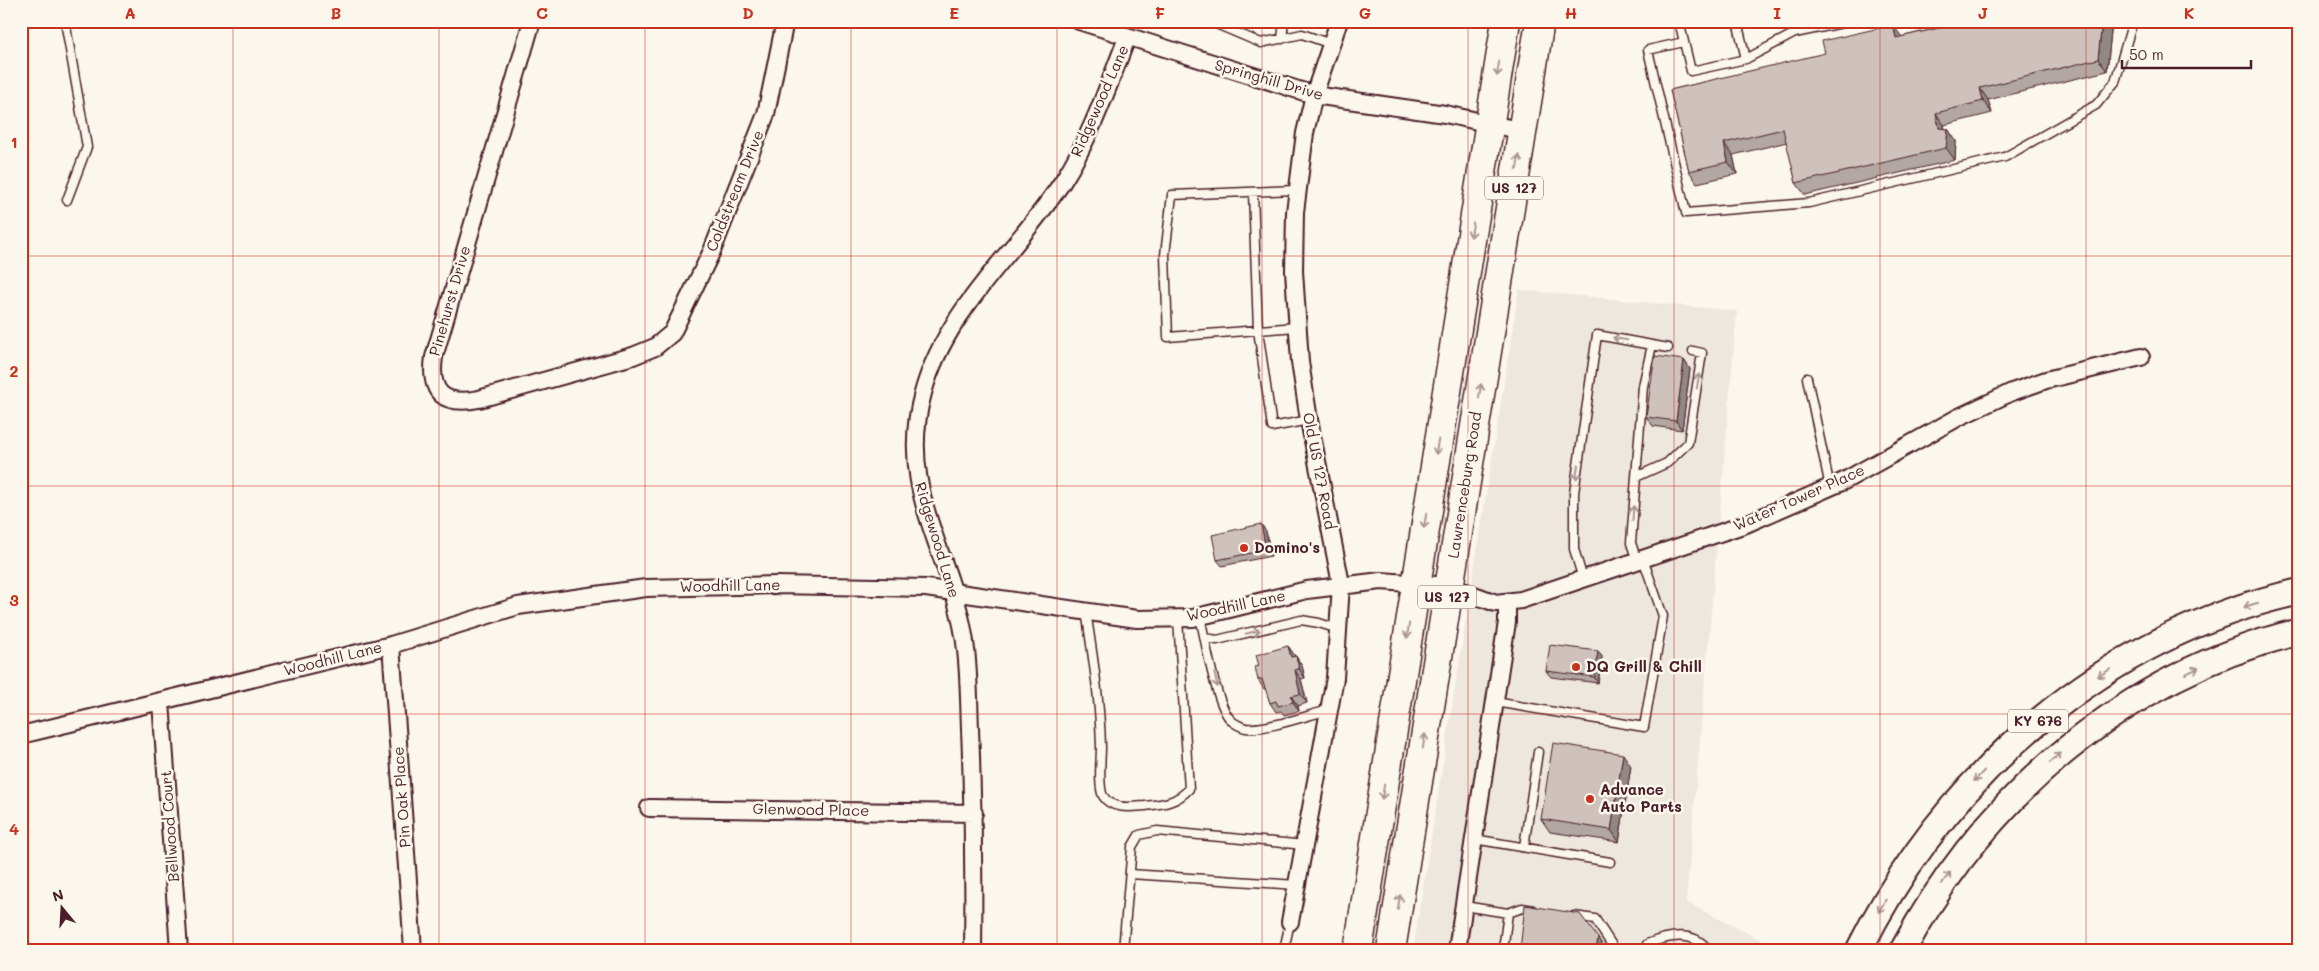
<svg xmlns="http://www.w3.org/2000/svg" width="2319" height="971" font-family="Mali,sans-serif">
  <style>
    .built { fill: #eee7de }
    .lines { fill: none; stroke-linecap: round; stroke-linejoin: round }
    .lane-casing { stroke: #4a1f2b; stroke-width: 11 }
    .street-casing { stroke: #4a1f2b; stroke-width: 20 }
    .primary-casing { stroke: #4a1f2b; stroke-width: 29 }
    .highway-casing { stroke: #4a1f2b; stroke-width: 31 }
    .lane { stroke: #fbf7ec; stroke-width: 8 }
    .street { stroke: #fbf7ec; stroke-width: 16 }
    .primary { stroke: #fbf7ec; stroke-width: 25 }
    .highway { stroke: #fbf7ec; stroke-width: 28 }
    .wall { fill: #b2a7a2; stroke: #4a1f2b }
    .shaded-wall { fill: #918884; stroke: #4a1f2b }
    .building { fill: #cfc2bc; stroke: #4a1f2b }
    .oneway { stroke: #ab9695 }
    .grid { fill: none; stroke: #c8321e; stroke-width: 1; stroke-opacity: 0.55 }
    .poi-dot { fill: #c8321e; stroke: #fbf7ec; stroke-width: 2 }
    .labels { text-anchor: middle; stroke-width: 5; stroke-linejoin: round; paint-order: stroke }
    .shield { fill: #fbf7ec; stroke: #7f6065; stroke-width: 1 }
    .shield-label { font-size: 14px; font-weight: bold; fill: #4a1f2b }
    .street-label { font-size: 15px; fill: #4a1f2b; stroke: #fbf7ec }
    .poi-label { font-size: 15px; font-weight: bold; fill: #4a1f2b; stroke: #fbf7ec; text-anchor: start }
    .neatline { fill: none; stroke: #c8321e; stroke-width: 2 }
    .grid-label { font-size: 16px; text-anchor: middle; font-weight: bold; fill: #c8321e }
  </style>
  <rect width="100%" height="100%" fill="#fbf7ec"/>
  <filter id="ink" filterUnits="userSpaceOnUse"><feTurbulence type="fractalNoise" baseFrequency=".02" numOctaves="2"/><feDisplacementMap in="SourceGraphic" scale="10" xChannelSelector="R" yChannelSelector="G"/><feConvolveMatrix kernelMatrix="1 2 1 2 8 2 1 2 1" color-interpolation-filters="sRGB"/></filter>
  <g filter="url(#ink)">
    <!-- built -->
    <path class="built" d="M1519 290 1737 311 1686 902 1781 950H1413Z"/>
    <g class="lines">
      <defs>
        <path id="lane" d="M65 21 87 147 67 200
          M1209 21 1261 43 1302 34 1331 44
          M1679 21 1691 71 1746 59 1795 33
          M1737 21 1746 59
          M1793 21 1795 33 1852 21
          M1282 39 1284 21
          M1684 42 1648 50 1686 213 1809 203 2005 157 2096 105 2115 82 2133 21
          M1253 192 1258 330 1272 427 1309 420
          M1297 327 1168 337 1165 255 1172 195 1297 190
          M1807 378 1830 487
          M1636 477 1643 386 1652 345
          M1637 561 1631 543 1636 477 1667 463 1688 443 1702 353 1693 351
          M1583 579 1574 549V493L1597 335 1668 348
          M1086 611C1093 657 1100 701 1101 747 1101 759 1098 786 1103 796 1112 810 1131 807 1145 806 1163 804 1176 803 1189 789L1178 619
          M1200 616C1205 639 1216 704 1230 719 1233 723 1241 727 1246 728 1267 730 1308 715 1329 710
          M1205 638 1217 640 1301 620 1319 623 1338 629
          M1495 702 1644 727 1663 616 1643 559
          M1474 839 1610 862
          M1524 847 1538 752
          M1130 874 1297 885
          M1464 906 1508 913 1503 950
          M1508 913 1522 908 1533 910
          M1574 916 1595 919 1615 950
          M1123 950 1132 847 1139 835 1157 831 1305 845
          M1284 950 1290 922
          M1646 950 1647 944C1667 936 1694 930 1708 950"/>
        <path id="street" d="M532 21 434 357C429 393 443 406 479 399L633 356 655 347 672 333 712 251 766 114 785 21
          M1079 21 1314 95 1445 114 1523 131
          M391 645 413 950
          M161 702 179 950
          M21 735 391 645 518 606 646 588 777 585 926 588 1137 619 1193 618 1307 590 1381 581 1449 586 1496 603 1521 600 1746 524 1844 481 1959 417 2012 392 2046 380 2141 357
          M649 808 974 813
          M1290 922 1335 678 1341 584 1309 420 1300 362 1294 271 1295 212 1305 133 1314 95 1339 21
          M973 950C974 876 973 802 970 729 969 703 969 676 966 650 956 557 895 493 923 393 946 308 1017 252 1063 181 1091 137 1108 86 1127 38
          M1457 950 1507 622V602"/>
        <path id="primary" d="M1859 950C1946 775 2104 635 2298 592
          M1903 950C1985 796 2127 674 2298 632"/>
        <path id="highway" d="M1358 950 1506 21
          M1391 950 1540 21"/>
      </defs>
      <!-- lane casing -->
      <use href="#lane" class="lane-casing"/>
      <!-- street casing -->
      <use href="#street" class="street-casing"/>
      <!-- primary casing -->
      <use href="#primary" class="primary-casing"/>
      <!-- highway casing -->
      <use href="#highway" class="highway-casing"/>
      <!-- lane -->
      <use href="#lane" class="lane"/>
      <!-- street -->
      <use href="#street" class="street"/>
      <!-- primary -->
      <use href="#primary" class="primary"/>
      <!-- highway -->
      <use href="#highway" class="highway"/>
    </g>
    <!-- wall -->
    <path class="wall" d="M1969 21H2112L2107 71 1988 100 1992 113 1944 125 1945 129H1948L1956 141 1955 160 1805 195 1796 183 1787 142 1733 155 1737 174 1697 183 1689 171 1670 90Z
      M1684 360 1690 369 1682 430 1653 426 1646 417Z
      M1266 531 1271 556 1222 566 1217 560Z
      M1288 646 1302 666 1305 678 1301 679 1307 703 1298 706 1299 711 1284 715 1281 711 1276 712 1270 703 1266 689H1264L1258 680 1259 666Z
      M1598 651 1602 657 1598 683 1551 677 1546 671Z
      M1631 766 1619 842 1550 832 1541 819Z"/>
    <!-- shaded-wall -->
    <path class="shaded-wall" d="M2102 21H2112L2107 71 2098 59Z
      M1893 25 1902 37 1905 51 1896 38Z
      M1980 88 1988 100 1992 113 1983 101Z
      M1936 113 1944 125 1947 138 1948 129 1956 141 1955 160 1946 148 1939 128Z
      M1724 143 1733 155 1737 174 1728 162Z
      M1684 360 1690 369 1682 430 1676 421Z
      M1261 524 1266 531 1271 556 1266 550Z
      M1288 646 1295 656 1298 667 1291 657Z
      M1598 651 1602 657 1598 683 1594 677Z
      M1296 656 1302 666 1305 678 1299 669Z
      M1295 670 1301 679 1307 703 1300 694Z
      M1291 696 1298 706 1299 711 1293 702Z
      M1623 754 1631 766 1619 842 1611 830Z
      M1598 938 1606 950H1596Z"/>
    <!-- building -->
    <path class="building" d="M1969 21H2102L2098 59 1980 88 1983 101 1936 113 1939 128 1948 129 1946 148 1796 183 1783 129 1724 143 1728 162 1689 171 1670 90 1825 53 1822 41 1893 25 1896 38Z
      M1655 356 1684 360 1676 421 1646 417Z
      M1261 524 1266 550 1217 560 1212 535Z
      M1550 645 1598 651 1594 677 1546 671Z
      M1288 646 1291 657 1296 656 1299 669 1295 670 1300 694 1291 696 1293 702 1278 706 1276 701 1270 703 1262 679 1258 680 1255 667 1259 666 1256 655Z
      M1553 743 1623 754 1611 830 1541 819Z
      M1525 905 1580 914 1598 938 1596 950H1520Z"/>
    <!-- one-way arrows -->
    <defs><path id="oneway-shaft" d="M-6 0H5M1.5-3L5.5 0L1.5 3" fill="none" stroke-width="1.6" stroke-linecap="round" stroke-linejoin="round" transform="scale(1.25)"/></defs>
    <g class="oneway">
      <use href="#oneway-shaft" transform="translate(1498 69) rotate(99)"/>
      <use href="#oneway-shaft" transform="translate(1518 162) rotate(-81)"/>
      <use href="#oneway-shaft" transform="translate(1472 230) rotate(99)"/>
      <use href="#oneway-shaft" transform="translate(1620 339) rotate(-170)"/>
      <use href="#oneway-shaft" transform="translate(1698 381) rotate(-81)"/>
      <use href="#oneway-shaft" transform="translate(1480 391) rotate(-81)"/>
      <use href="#oneway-shaft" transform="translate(1437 447) rotate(99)"/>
      <use href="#oneway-shaft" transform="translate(1577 472) rotate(98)"/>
      <use href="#oneway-shaft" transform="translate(1633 513) rotate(-86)"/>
      <use href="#oneway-shaft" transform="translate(1425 521) rotate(100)"/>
      <use href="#oneway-shaft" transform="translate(2251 605) rotate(163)"/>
      <use href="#oneway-shaft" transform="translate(1408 631) rotate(99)"/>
      <use href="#oneway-shaft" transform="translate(1253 632) rotate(-13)"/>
      <use href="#oneway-shaft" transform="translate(2192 671) rotate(-25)"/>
      <use href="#oneway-shaft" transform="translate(2104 673) rotate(148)"/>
      <use href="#oneway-shaft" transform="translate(1216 680) rotate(76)"/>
      <use href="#oneway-shaft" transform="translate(1424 741) rotate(-81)"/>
      <use href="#oneway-shaft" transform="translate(2055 758) rotate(-42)"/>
      <use href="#oneway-shaft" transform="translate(1979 776) rotate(133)"/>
      <use href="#oneway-shaft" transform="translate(1383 792) rotate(99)"/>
      <use href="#oneway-shaft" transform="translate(1946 878) rotate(-54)"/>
      <use href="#oneway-shaft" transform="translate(1399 902) rotate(-81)"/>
      <use href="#oneway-shaft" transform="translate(1882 906) rotate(120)"/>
    </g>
  </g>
  <!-- grid -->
  <path class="grid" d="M233 21V950M439 21V950M645 21V950M851 21V950M1057 21V950M1262 21V950M1468 21V950M1674 21V950M1880 21V950M2086 21V950M21 256H2298M21 486H2298M21 714H2298"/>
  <!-- markers -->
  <g class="poi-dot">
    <circle cx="1244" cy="548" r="5"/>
    <circle cx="1576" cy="667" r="5"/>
    <circle cx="1590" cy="799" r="5"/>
  </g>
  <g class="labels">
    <!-- shield labels -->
    <g class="shield">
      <rect x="1485" y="176.5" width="58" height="23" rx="4"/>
      <rect x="1418" y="585.5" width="58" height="23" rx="4"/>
      <rect x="2008" y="709.5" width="60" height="23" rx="4"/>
    </g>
    <g class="shield-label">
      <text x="1514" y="193">US 127</text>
      <text x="1447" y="602">US 127</text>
      <text x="2038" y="726">KY 676</text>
    </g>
    <!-- street labels -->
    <g class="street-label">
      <text transform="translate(1269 80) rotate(16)" y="5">Springhill Drive</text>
      <text transform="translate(1100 101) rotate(-66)" y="5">Ridgewood Lane</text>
      <text transform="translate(735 191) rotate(-68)" y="5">Coldstream Drive</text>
      <text transform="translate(450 301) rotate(-74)" y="5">Pinehurst Drive</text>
      <text transform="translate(1319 471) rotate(79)" y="5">Old US 127 Road</text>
      <text transform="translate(1465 485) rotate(-81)" y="5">Lawrenceburg Road</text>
      <text transform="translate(1799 498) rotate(-24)" y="5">Water Tower Place</text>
      <text transform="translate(937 540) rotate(73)" y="5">Ridgewood Lane</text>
      <text transform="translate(730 586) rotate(-1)" y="5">Woodhill Lane</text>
      <text transform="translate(1236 606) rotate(-12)" y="5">Woodhill Lane</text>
      <text transform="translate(333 659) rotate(-14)" y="5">Woodhill Lane</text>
      <text transform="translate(402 797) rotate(-94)" y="5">Pin Oak Place</text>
      <text transform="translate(811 810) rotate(1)" y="5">Glenwood Place</text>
      <text transform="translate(170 826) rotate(-94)" y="5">Bellwood Court</text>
    </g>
    <!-- poi labels -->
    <g class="poi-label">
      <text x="1254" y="553">Domino's</text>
      <text x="1586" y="672">DQ Grill &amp; Chill</text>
      <text x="1600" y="795">Advance<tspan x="1600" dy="17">Auto Parts</tspan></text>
    </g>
  </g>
  <!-- margin -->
  <rect width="2319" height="971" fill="none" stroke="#fbf7ec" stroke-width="55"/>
  <!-- north arrow -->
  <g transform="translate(62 908) rotate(342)" stroke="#fbf7ec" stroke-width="4" paint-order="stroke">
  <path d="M0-4L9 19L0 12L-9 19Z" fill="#4a1f2b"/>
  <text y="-8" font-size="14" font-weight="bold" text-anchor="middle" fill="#4a1f2b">N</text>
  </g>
  <!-- scale -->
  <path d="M2122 60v8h129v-8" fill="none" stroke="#4a1f2b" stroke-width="2.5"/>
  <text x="2129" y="60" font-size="15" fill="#4a1f2b" stroke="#fbf7ec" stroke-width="4" paint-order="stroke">50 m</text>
  <rect x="28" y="28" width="2264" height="916" class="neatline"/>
  <g class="grid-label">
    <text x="130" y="19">A</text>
    <text x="336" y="19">B</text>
    <text x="542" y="19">C</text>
    <text x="748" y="19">D</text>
    <text x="954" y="19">E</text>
    <text x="1160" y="19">F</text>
    <text x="1365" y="19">G</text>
    <text x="1571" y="19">H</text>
    <text x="1777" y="19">I</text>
    <text x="1983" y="19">J</text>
    <text x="2189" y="19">K</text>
    <text x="14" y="148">1</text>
    <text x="14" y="377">2</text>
    <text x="14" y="606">3</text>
    <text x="14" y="835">4</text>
  </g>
</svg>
